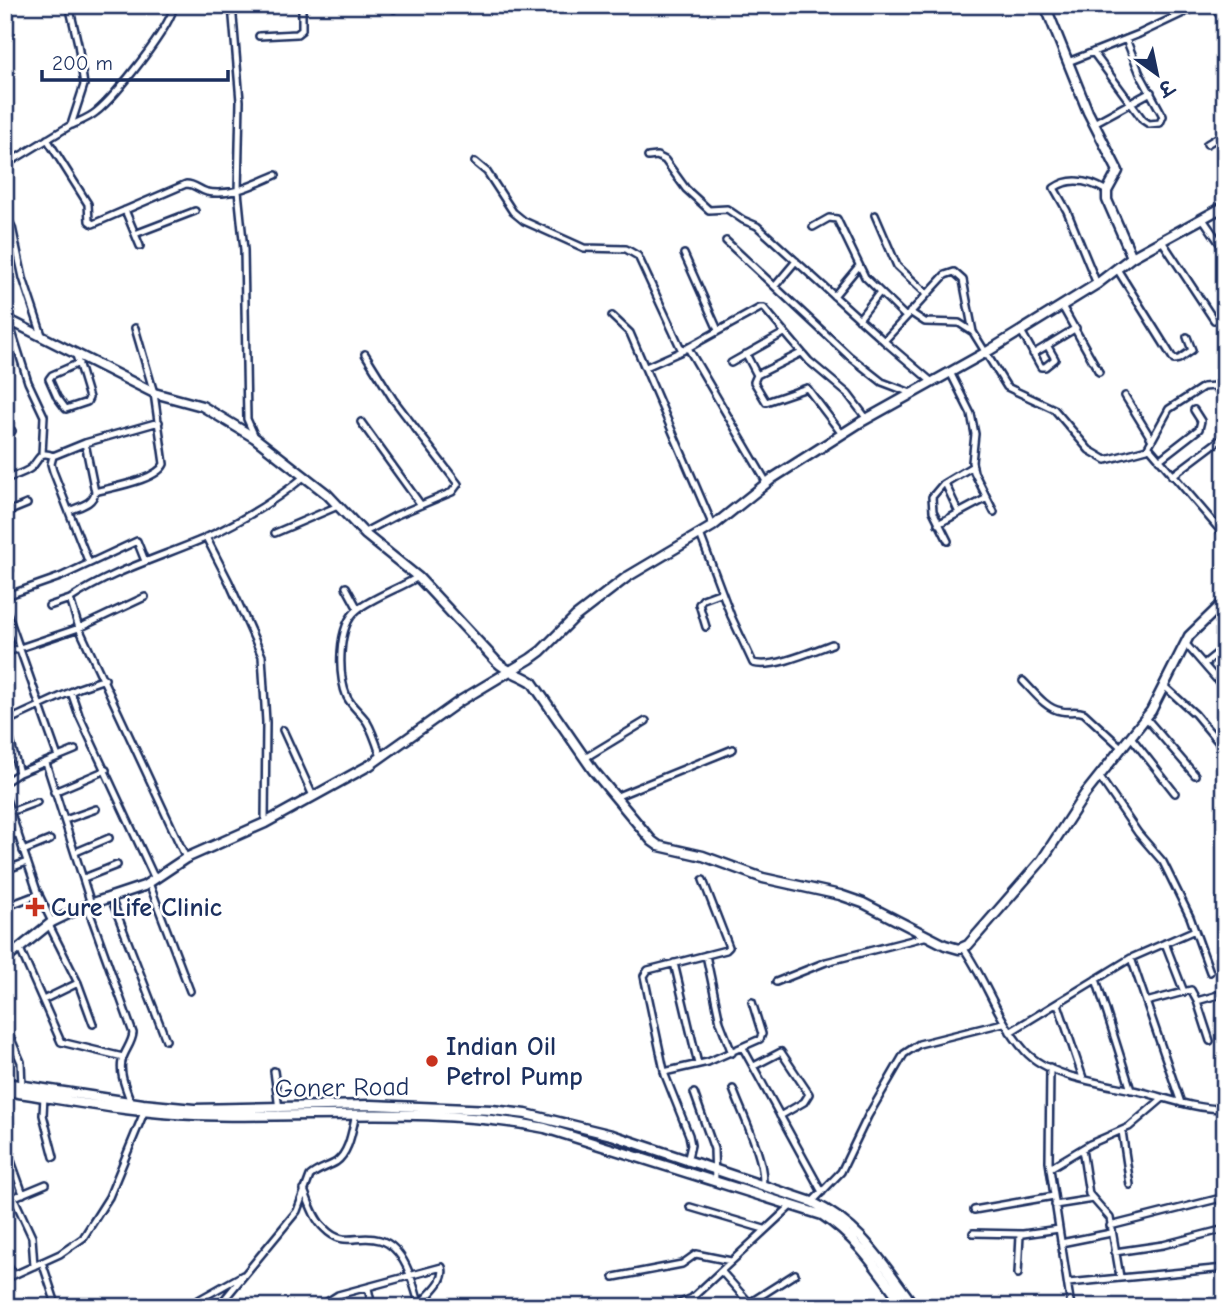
<svg xmlns="http://www.w3.org/2000/svg" width="1230" height="1312" font-family="'Comic Neue','Playpen Sans Deva',sans-serif">
  <style>
    .lines { fill: none; stroke-linecap: round; stroke-linejoin: round }
    .street-casing { stroke: #1b2f5e; stroke-width: 10 }
    .secondary-casing { stroke: #1b2f5e; stroke-width: 13 }
    .street { stroke: #fff; stroke-width: 5 }
    .secondary { stroke: #fff; stroke-width: 8 }
    .poi-dot { fill: #c8321e; stroke: #fff; stroke-width: 2.5 }
    .labels { text-anchor: middle; stroke-width: 5; stroke-linejoin: round; paint-order: stroke }
    .poi-label { font-size: 26px; font-weight: bold; fill: #1b2f5e; stroke: #fff; text-anchor: start }
    .street-label { font-size: 26px; fill: #1b2f5e; stroke: #fff }
  </style>
  <rect width="100%" height="100%" fill="#fff"/>
  <filter id="ink" filterUnits="userSpaceOnUse"><feTurbulence type="fractalNoise" baseFrequency=".0143" numOctaves="2"/><feDisplacementMap in="SourceGraphic" scale="14" xChannelSelector="R" yChannelSelector="G"/><feConvolveMatrix kernelMatrix="1 2 1 2 8 2 1 2 1" color-interpolation-filters="sRGB"/></filter>
  <g filter="url(#ink)">
    <g class="lines">
      <defs>
        <path id="street" d="M232 5 240 101 238 191 244 250 247 419 255 437
          M392 5 394 9
          M430 5V8
          M1213 5 1225 23
          M259 36 297 34 302 30V5
          M1093 52 1143 120 1149 124 1160 123 1163 116 1140 74 1126 39
          M1068 62 1139 34 1200 5
          M1094 123 1151 92
          M72 125C80 121 89 118 96 112 114 98 172 26 174 5
          M47 139 88 204 89 221 93 224 186 184C195 184 199 190 207 192 231 197 255 184 276 175
          M1207 144 1225 133
          M648 157 657 156 665 160 686 189 709 210 727 209 743 220 757 226 884 341 932 382
          M475 162 487 172 513 212 524 221 584 248 626 249 638 256 682 351
          M5 165 71 125 84 85 78 44 69 5
          M125 210 140 246
          M5 214 12 227 23 278 42 335
          M875 215 897 266 927 294
          M1203 219 1225 251
          M813 227 829 218 837 219 865 277 906 317
          M135 234 195 211
          M726 241 849 356 882 382 911 393
          M1162 241 1214 320
          M684 254 718 330
          M1117 269 1174 360 1179 359 1192 350 1187 337
          M1097 284 1067 211 1054 188C1071 176 1090 181 1107 191
          M775 286 796 261
          M834 296 858 267
          M1062 306 1099 372
          M910 312 925 322 959 323 973 332 1007 387 1054 409 1089 450 1106 460 1147 449 1169 409 1203 387 1215 386 1225 398
          M612 316 630 333 713 526
          M8 319 28 382 44 416 42 454
          M859 319 880 292
          M1021 331 1041 367H1045L1055 359 1047 345
          M884 341 945 275 954 272 963 280 973 332
          M688 348 767 483
          M801 353 757 375 754 382 766 402 807 388 842 434
          M746 354 757 375
          M1033 354 1076 328
          M76 355 89 398 87 402 66 409 57 397 49 379 52 375 79 363
          M731 363 784 333
          M646 367 682 351 760 308H764L809 361 848 394 867 419
          M950 372 971 414 975 434 972 462 974 472 994 512
          M1125 396 1152 440
          M361 422 421 505
          M5 434 12 431
          M1149 447 1225 536
          M1159 460 1199 429 1201 421 1194 410
          M1172 476 1225 436
          M5 479C13 476 26 473 32 467 40 458 40 450 53 456
          M945 483 959 513
          M95 492C113 487 157 480 164 464L154 393 135 328
          M69 511C80 506 93 504 95 492L85 443
          M5 513 27 504
          M938 524 987 498
          M275 533 338 506
          M363 533 397 515 452 492 458 484 393 399 365 354
          M700 534 731 616 753 663C773 669 813 651 832 644
          M206 537 229 582 262 656 266 722 265 823
          M948 541 933 511 932 497 943 484 973 466
          M5 551 10 570 5 575
          M89 563 53 471 51 464 53 456 85 443 159 422
          M346 587 358 609
          M5 599 9 595 60 577 137 541 145 561
          M49 606 70 599
          M5 607 58 757 19 773
          M706 627 699 604 703 599 722 592
          M1185 643 1225 689
          M5 653 79 628 145 597
          M1204 664 1225 647
          M1023 681C1033 691 1046 709 1061 711 1069 713 1076 710 1084 713L1122 748
          M1163 685 1195 714 1225 750
          M71 692 79 715 155 879
          M1146 718 1195 775
          M5 721 19 773 5 782
          M5 722 79 688 105 679
          M283 730 313 796
          M1131 737 1175 793
          M58 757 75 750
          M381 757C377 745 373 732 367 722 361 713 352 707 347 697 338 675 337 626 357 610 372 598 400 588 418 577
          M585 758 646 721
          M46 763 91 904
          M1099 776 1138 833 1163 862 1190 917 1210 972
          M54 792 106 770
          M5 796 37 891 52 922
          M615 797 733 749
          M10 812 37 802
          M65 820 96 809
          M5 837 18 833
          M23 851 50 840
          M76 852 109 838
          M186 858 79 628 70 599C110 572 158 558 203 539 238 523 275 501 305 476
          M5 870 27 862
          M84 878 117 865
          M149 883 190 991
          M111 898 166 1040
          M87 905 133 1033C132 1044 124 1051 122 1061 119 1075 127 1090 131 1103
          M5 907 39 894
          M49 925 78 983 93 1024
          M1165 943 1184 992
          M20 949 61 1042 123 1057
          M964 949C987 982 998 1021 1025 1051 1050 1079 1110 1084 1146 1093 1172 1100 1197 1109 1225 1109
          M706 955 720 1022 732 1053
          M1131 958 1181 1103
          M674 963 698 1064
          M1096 979 1131 1090
          M776 982 826 962 928 936
          M43 1000 78 983
          M1197 1001 1225 993
          M1146 1002 1191 990 1197 1001 1210 1041
          M1058 1004 1083 1078
          M5 1025 21 1062 22 1088
          M1010 1032 1131 958 1195 930
          M743 1048 822 1192
          M754 1066 781 1052 809 1094 804 1102 780 1116
          M1050 1067 1049 1162 1071 1307
          M274 1071 279 1109
          M664 1072 708 1062 760 1039 762 1034 752 1002
          M733 1089C741 1111 768 1165 762 1186
          M694 1093 714 1149 715 1181
          M44 1096 43 1115 54 1157
          M1122 1131 1130 1185
          M5 1144 23 1194
          M1082 1149 1089 1194 1110 1218 1120 1277
          M687 1162 691 1145 689 1135 665 1075 644 976 648 970 656 968 726 950 729 947 703 880
          M1050 1168 1090 1144 1129 1127 1163 1098
          M304 1190C309 1202 314 1219 324 1228 344 1249 358 1233 380 1240 405 1247 414 1285 420 1307
          M14 1198 32 1237 34 1266
          M5 1201 46 1184
          M812 1202 841 1172 868 1116 904 1054 919 1044 1003 1023
          M1055 1205 1093 1199
          M690 1207 764 1229
          M974 1210 1054 1196
          M1110 1226 1225 1197
          M973 1233 1023 1234 1059 1229
          M1061 1243 1111 1233
          M1115 1252 1163 1245 1225 1229
          M5 1260 14 1275
          M42 1262 57 1307
          M721 1271 753 1307
          M1018 1274 1020 1235
          M614 1277 682 1264 696 1254 731 1261
          M5 1279 60 1254 83 1238 109 1197 145 1110
          M1068 1283 1225 1268
          M368 1288 372 1307
          M186 1307 243 1275
          M218 1307 297 1211 310 1176C318 1169 328 1167 336 1162 350 1152 352 1129 356 1114
          M326 1307 327 1302 338 1295 442 1267C447 1282 427 1294 419 1306
          M671 1307 692 1298 792 1205
          M743 1307 795 1274
          M1178 1307 1225 1302"/>
        <path id="secondary" d="M1045 5 1088 112 1118 171 1107 191V200L1132 257
          M5 7 14 5
          M5 318 154 393 202 406 255 438 327 494 366 535 418 577 497 662C507 672 520 674 532 682L593 770 652 841 659 846 703 856 763 878 840 895 863 903 945 945 959 949 968 945 1042 860 1085 794 1151 711 1189 636 1225 601
          M5 960 52 922 87 905 144 886 186 858 265 823 370 765 460 701 530 659 541 651 575 617 627 577 713 526 773 478 861 422 990 350 1097 284 1132 257 1225 206
          M5 1083 143 1104 194 1109 371 1105 492 1110 526 1114 612 1135 812 1202C863 1227 882 1263 915 1307
          M5 1091C68 1100 131 1113 195 1115 312 1119 430 1105 545 1128L822 1215C858 1238 880 1273 905 1307"/>
      </defs>
      <!-- street casing -->
      <use href="#street" class="street-casing"/>
      <!-- secondary casing -->
      <use href="#secondary" class="secondary-casing"/>
      <!-- street -->
      <use href="#street" class="street"/>
      <!-- secondary -->
      <use href="#secondary" class="secondary"/>
    </g>
  </g>
  <!-- markers -->
  <g class="poi-dot">
    <path d="M31.5 896.5h7v7h7v7h-7v7h-7v-7h-7v-7h7z"/>
    <circle cx="432" cy="1061" r="7"/>
  </g>
  <g class="labels">
    <!-- poi labels -->
    <g class="poi-label">
      <text x="51" y="916">Cure Life Clinic</text>
      <text x="446" y="1055">Indian Oil<tspan x="446" dy="30">Petrol Pump</tspan></text>
    </g>
    <!-- street labels -->
    <g class="street-label">
      <text transform="translate(342 1087) rotate(-1)" y="9">Goner Road</text>
    </g>
  </g>
  <!-- margin -->
  <rect width="1230" height="1312" fill="none" stroke="#fff" stroke-width="28"/>
  <rect x="14" y="14" width="1202" height="1284" fill="none" stroke="#1b2f5e" stroke-width="2.5" filter="url(#ink)"/>
  <!-- north arrow -->
  <g transform="translate(1157 74) rotate(147)" stroke="#ffffff" stroke-width="5" paint-order="stroke">
  <path d="M0-5L12 26L0 18L-12 26Z" fill="#1b2f5e"/>
  <text y="-10" font-size="19" font-weight="bold" text-anchor="middle" fill="#1b2f5e">उ</text>
  </g>
  <!-- scale -->
  <path d="M42 70v10h186v-10" fill="none" stroke="#1b2f5e" stroke-width="3.5"/>
  <text x="52" y="70" font-size="21" fill="#1b2f5e" stroke="#ffffff" stroke-width="5" paint-order="stroke">200 m</text>
</svg>
